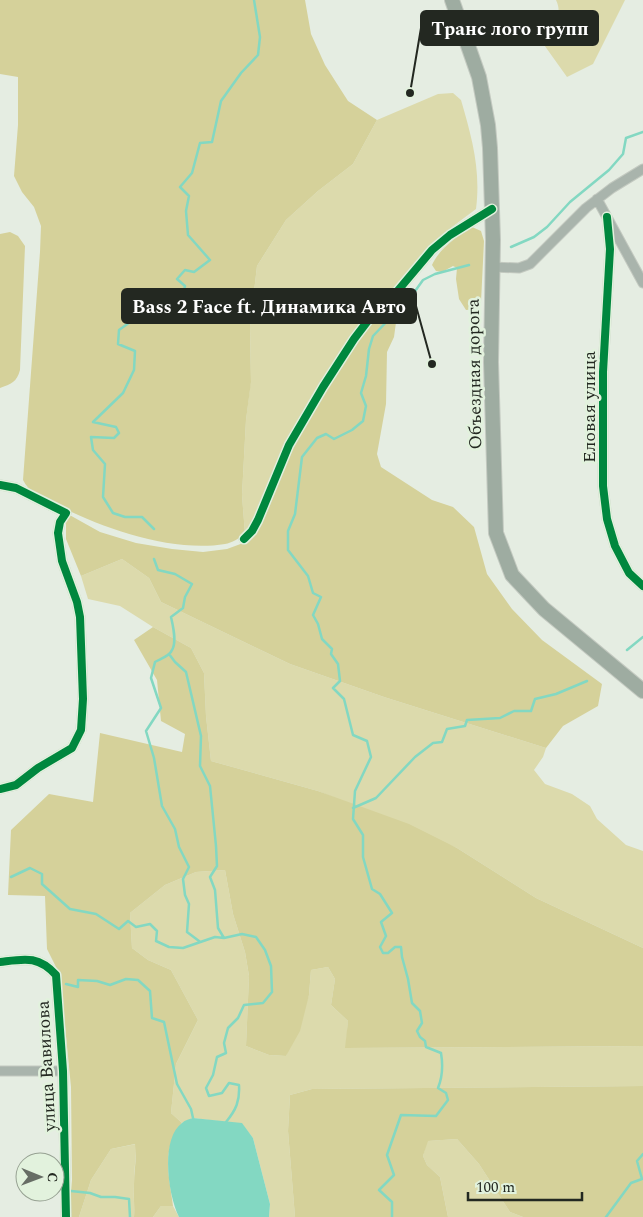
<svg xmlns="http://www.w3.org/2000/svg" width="643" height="1217" font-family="Spectral,serif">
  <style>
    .green { fill: #dcdaac }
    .forest { fill: #d5d19a }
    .water { fill: #83d8c2 }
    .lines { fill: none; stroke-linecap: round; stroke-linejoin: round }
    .stream { stroke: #83d8c2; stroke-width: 2.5 }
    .minor-casing { stroke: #c3c9c0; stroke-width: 11 }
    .primary-casing { stroke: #c3c9c0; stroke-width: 16 }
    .minor { stroke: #a9b4ac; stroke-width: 9 }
    .primary { stroke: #9eaca1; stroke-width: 14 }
    .cycleway-casing { stroke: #e2f2dd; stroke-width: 11 }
    .cycleway { stroke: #00873e; stroke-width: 8 }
    .labels { text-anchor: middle; stroke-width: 5; stroke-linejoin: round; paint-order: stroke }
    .street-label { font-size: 18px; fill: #232821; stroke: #e2f2dd }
    .leader { fill: none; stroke: #232821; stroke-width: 2 }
    .callout-dot { fill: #232821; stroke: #e2f2dd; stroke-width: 2 }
    .callout { fill: #232821; stroke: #232821; stroke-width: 2 }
    .callout-label { font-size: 19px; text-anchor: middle; font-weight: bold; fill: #fff }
  </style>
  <rect width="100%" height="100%" fill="#e5ede2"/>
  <!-- green -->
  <path class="green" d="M556 0H625L593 64 567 77 542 42C552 30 564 16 556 0Z
    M453 93 461 100C472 138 481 170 476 209L452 227 428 248 404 280 245 534 242 495 246 420 251 379 250 326 257 266 286 220 318 191 353 164 377 120 438 94Z
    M122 559 149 578 161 602 290 664 384 697 546 748 543 757 534 770 545 784 572 794 590 806 597 819 626 845 643 851V948L536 898 457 848 318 791 211 761 206 716 204 673 191 648 153 627 120 606 88 599 81 576Z
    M225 870 233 914 245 952 249 976 246 1046 269 1055 286 1056 309 995 311 970 328 967 335 979 331 1005 348 1021 346 1048 643 1046V1086L312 1089 290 1095 288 1131 295 1217H269L270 1204 253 1138 242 1124 193 1118 182 1123 171 1113 176 1064 198 1020 171 970 148 960 132 948 130 913 165 885 196 872Z
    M457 1139 479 1164 510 1212 523 1217H448L440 1177 427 1165 423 1156 427 1141Z
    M136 1144C136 1159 134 1170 134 1184 133 1196 135 1206 134 1217H79L91 1180 111 1149Z
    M161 1206H173L179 1217H153Z"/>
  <!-- forest -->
  <path class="forest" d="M0 0H305L311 34 325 65 348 101 377 120 353 164 318 191 286 220 257 266 250 326 251 382 246 420 242 495 245 534C239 538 232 543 225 544 171 553 98 527 52 502 40 496 29 492 23 480L40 252 41 226 34 207 22 192 14 176 18 125V77L0 74Z
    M472 227 481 231 484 241 481 302 477 309 466 310 459 299 456 279 457 268 453 266 442 272 436 271 432 265C440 248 456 237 472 227Z
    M10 232 18 236 25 246 20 370C17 382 11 384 0 388V234Z
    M391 307 397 315 394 337 387 352 386 404 377 454 381 467 432 500 453 507 474 527 487 574 512 609 542 640 602 684 598 706 563 726 546 748 384 697 290 664 161 602 149 578 122 559 81 576 66 539V513L100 532 136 543 172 549 203 552 227 549 246 542 259 529 289 450 353 345 369 325 386 308Z
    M153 627 191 648 204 673 206 716 211 761 318 791 409 824 457 848 536 898 643 948V1046L345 1048 348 1021 331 1005 335 979 328 967 311 970 309 995 300 1031 286 1056 269 1055 246 1046 249 976 245 952 233 914 225 870 196 872 165 885 130 913 132 948 148 960 171 970 198 1020 176 1064 171 1113 182 1123C161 1150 169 1174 173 1206H161L153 1217H134C135 1206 133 1195 134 1184 134 1171 137 1158 135 1144L111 1149 91 1180 79 1217H69L72 1180 71 1087 60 975 47 949 45 896 8 895 11 830 49 794 93 802 100 733 182 752 185 734 161 721 157 680 134 640Z
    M643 1086V1217H523L510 1212 479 1164 457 1139 428 1141 423 1156 427 1165 440 1177 448 1217H295L288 1131 290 1095 312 1089Z"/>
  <!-- water -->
  <path class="water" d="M193 1118 242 1123 253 1138 270 1204 269 1217H179C168 1195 160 1139 182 1123 185 1120 190 1119 193 1118Z"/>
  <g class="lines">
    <!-- stream -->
    <path class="stream" d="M511 247 534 237 547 227 570 202 609 170 623 154 626 138 643 132
      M154 529 142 517H125L113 513 103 497 105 464 93 450 91 437 114 438 119 433 116 427 93 422 123 393 134 370 135 351 118 344 119 330 147 310 157 301 167 310 179 311 185 286 177 279 185 270 194 272 210 260 188 235 186 211 189 196 180 187 192 173 200 143 212 142 221 101 241 73 258 55 260 37 254 0
      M154 559 158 570 175 574 192 584 185 597 183 608 171 617C173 626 177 642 172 650 170 656 160 659 155 662L151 678 161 708 146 731 154 758 162 806 175 829 179 847 189 867 183 879 185 895 189 904 187 932 199 941
      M627 650 643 637
      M169 654 175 662 186 672 201 736 200 766 210 786 216 846 217 866 210 877 215 890 218 928 224 938
      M353 808 376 798 415 757 433 743 442 742 447 729 465 726 467 720 500 718 514 711H531L535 699 556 694 587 681
      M11 877 30 868 42 874V884L70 909 96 914 119 929 128 921 136 927 150 924 157 931 156 941 169 947 183 948 215 937 224 938 242 934 256 937 265 950 271 966 272 992 263 1003 244 1005 238 1018 228 1028 224 1043 226 1053 217 1057 213 1075 206 1088 209 1096 222 1093 229 1083 239 1085C240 1101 236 1110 226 1122
      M66 984 78 987V980L97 981 110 985 126 979 138 980 150 991 152 1018 164 1022 177 1084 191 1109 193 1118
      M71 1191 90 1193 101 1197H115L129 1199 130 1217
      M392 1217V1202L379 1190 394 1175 387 1155 401 1115 436 1116 448 1100 446 1093 438 1088C443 1076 443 1065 441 1053L426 1047 425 1041 420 1037 417 1031 422 1023 420 1011 412 1003 408 979 402 957 401 947H395L388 953H383L380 947 386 936 381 922 392 913 380 894 372 889 363 857V835L353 819 355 791 371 757 367 741 353 735 344 699 333 688 340 681 338 664 331 654 332 649 322 639 318 624 313 615 321 597 313 593 308 576 288 550V531L295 514 302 457 317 438 326 434 334 439 352 430 363 421 366 406 361 393 366 376 369 349 373 336 413 294 423 280 435 274 469 265
      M606 1217 631 1183 642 1179 637 1161 643 1154"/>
    <defs>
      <path id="minor" d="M597 199 643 283
        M607 217 610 249 603 372V486L607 519 615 546 629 573 643 586
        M492 267 519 268 530 264 586 208 612 188 643 169
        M0 485 16 488 66 513 60 522 58 533 62 561 77 602 80 617 83 699 81 730 72 748 38 768 16 785 0 789
        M244 539 252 531 258 520 289 445 323 387 354 339 370 318 395 294 432 250 450 235 492 209
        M0 962C24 959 38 955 56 975L63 1071 66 1217
        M0 1071H63"/>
      <path id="primary" d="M452 0 479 77 488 125 490 148 493 240 491 362 496 533 512 575 544 609 643 691"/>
    </defs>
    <!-- minor casing -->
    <use href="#minor" class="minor-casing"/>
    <!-- primary casing -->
    <use href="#primary" class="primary-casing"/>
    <!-- minor -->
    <use href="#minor" class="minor"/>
    <!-- primary -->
    <use href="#primary" class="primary"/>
    <defs>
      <path id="cycleway" d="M607 217 610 249 603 372V486L607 519 615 546 629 573 643 586
        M0 485 16 488 66 513 60 522 58 533 62 561 77 602 80 617 83 699 81 730 72 748 38 768 16 785 0 789
        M244 539 252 531 258 520 289 445 323 387 354 339 370 318 395 294 432 250 450 235 492 209
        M0 962C24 959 38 955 56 975L63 1071 66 1217"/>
    </defs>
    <!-- cycleway casing -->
    <use href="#cycleway" class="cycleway-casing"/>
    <!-- cycleway -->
    <use href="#cycleway" class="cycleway"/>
  </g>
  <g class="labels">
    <!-- street labels -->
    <g class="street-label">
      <text transform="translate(474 374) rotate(-91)" y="6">Объездная дорога</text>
      <text transform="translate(589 407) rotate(-90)" y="6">Еловая улица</text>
      <text transform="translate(46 1066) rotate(-93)" y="6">улица Вавилова</text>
    </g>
  </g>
  <!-- callouts -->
  <path class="leader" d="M410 93L421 28M432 364L416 306"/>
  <g class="callout-dot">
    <circle cx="410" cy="93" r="5"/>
    <circle cx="432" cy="364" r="5"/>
  </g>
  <g class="callout">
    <rect x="421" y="11" width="177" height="34" rx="5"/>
    <rect x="122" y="289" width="294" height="34" rx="5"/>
  </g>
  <g class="callout-label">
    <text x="510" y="35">Транс лого групп</text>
    <text x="269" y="313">Bass 2 Face ft. Динамика Авто</text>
  </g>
  <!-- north arrow -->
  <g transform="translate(40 1177) rotate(91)"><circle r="24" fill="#e2f2dd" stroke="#96a192"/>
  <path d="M0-4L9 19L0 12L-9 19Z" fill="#676d65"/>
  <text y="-8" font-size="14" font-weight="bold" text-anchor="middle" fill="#232821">С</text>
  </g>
  <!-- scale -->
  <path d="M468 1192v8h114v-8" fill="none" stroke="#232821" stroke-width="2.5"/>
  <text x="476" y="1192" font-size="15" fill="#232821" stroke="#e2f2dd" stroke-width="4" paint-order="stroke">100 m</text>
</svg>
